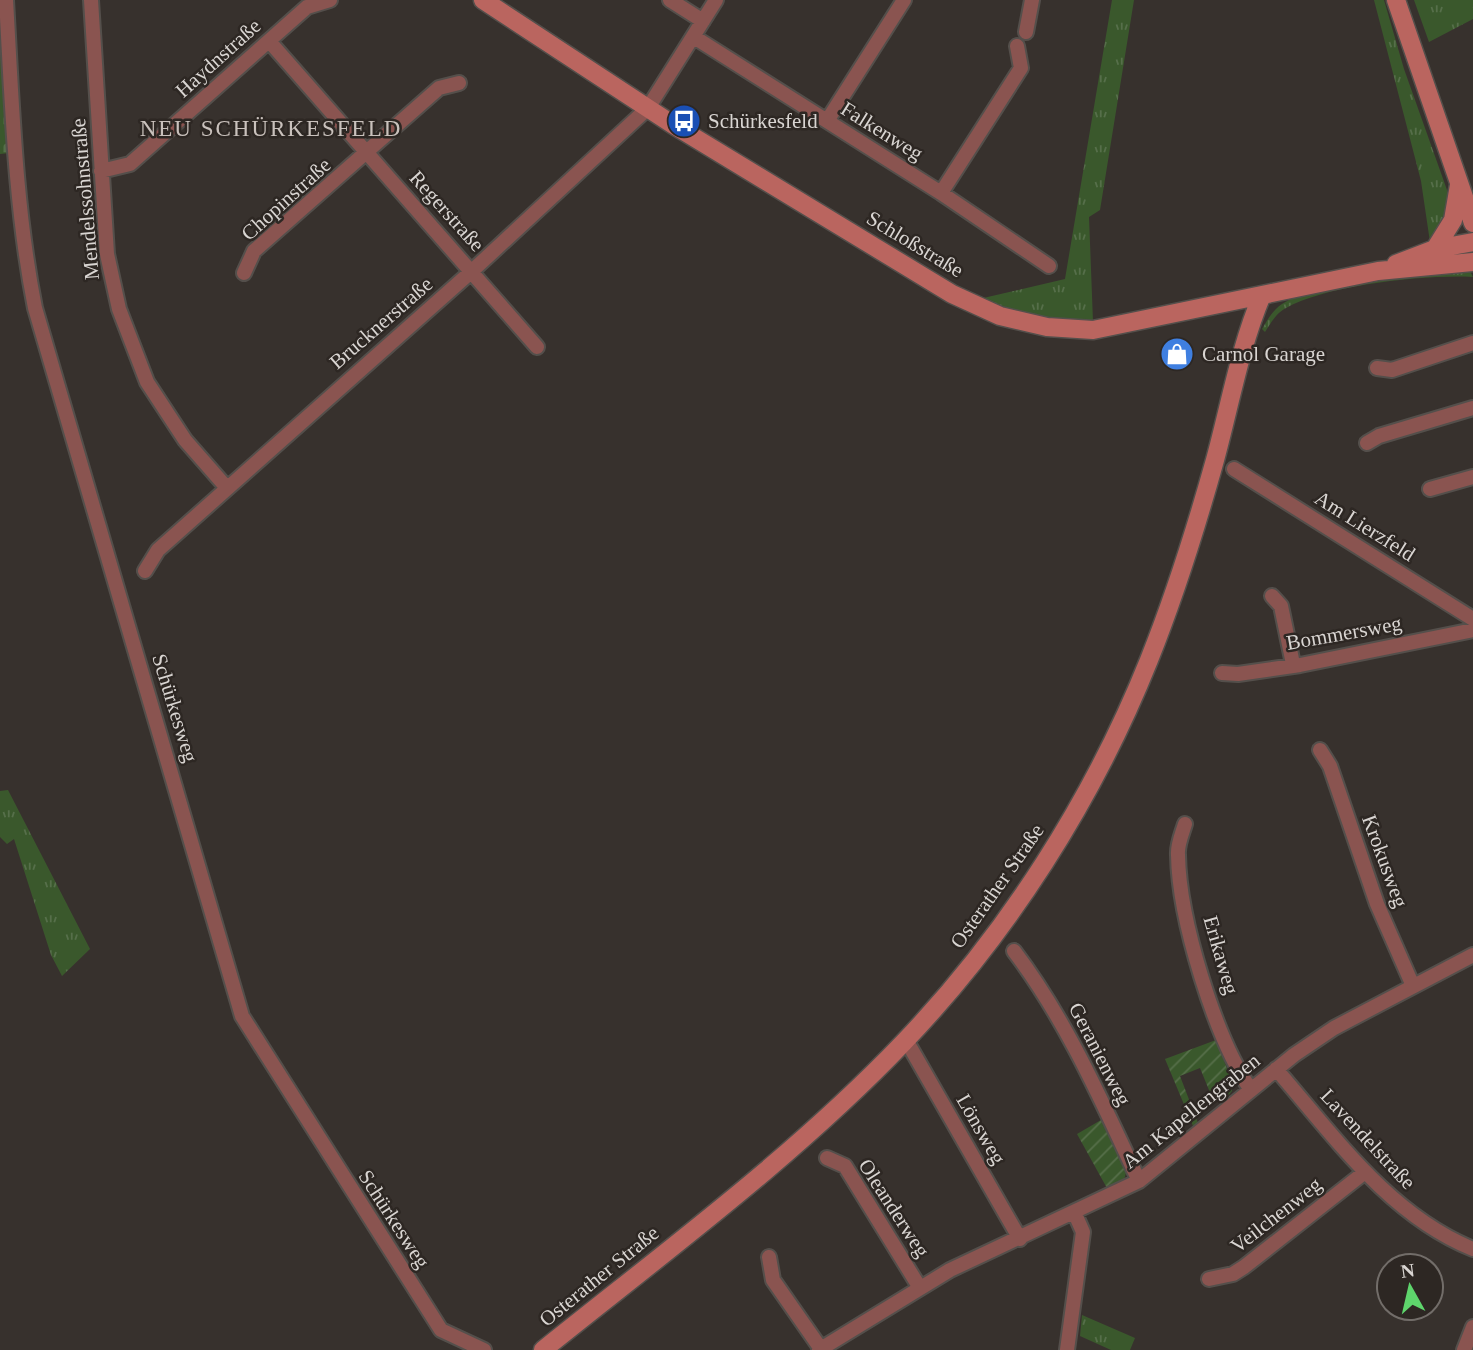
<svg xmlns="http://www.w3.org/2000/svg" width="1473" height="1350" font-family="'Times New Roman',serif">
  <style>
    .grass { fill: url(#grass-tufts) }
    .cemetery { fill: url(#cemetery-stones) }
    .garden { fill: url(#garden-furrows) }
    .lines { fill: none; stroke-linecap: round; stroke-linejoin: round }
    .minor-casing { stroke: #544f4b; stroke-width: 18 }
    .secondary-casing { stroke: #544f4b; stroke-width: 21 }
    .minor { stroke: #8a5450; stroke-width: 14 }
    .secondary { stroke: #ba655f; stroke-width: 18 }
    .labels { text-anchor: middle; stroke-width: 5; stroke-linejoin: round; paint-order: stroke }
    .street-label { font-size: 21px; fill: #d9d5d2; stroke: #2d2723 }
    .poi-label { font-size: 21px; fill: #d9d5d2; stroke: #2d2723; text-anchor: start }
    .neighbourhood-label { font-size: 23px; letter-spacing: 2px; fill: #c9c1bc; stroke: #2d2723 }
  </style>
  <defs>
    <pattern id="grass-tufts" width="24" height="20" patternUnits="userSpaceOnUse" patternTransform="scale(1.75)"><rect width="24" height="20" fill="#3a582c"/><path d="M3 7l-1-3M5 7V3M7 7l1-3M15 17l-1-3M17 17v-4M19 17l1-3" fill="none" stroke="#566f4a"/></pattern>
    <pattern id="cemetery-stones" width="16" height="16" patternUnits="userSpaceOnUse" patternTransform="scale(1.75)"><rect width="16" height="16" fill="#3a582c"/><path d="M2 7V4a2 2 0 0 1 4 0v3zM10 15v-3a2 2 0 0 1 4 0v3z" fill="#566f4a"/></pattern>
    <pattern id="garden-furrows" width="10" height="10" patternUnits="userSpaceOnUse" patternTransform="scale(1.75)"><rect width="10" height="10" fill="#3a582c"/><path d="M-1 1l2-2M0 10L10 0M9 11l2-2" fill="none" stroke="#566f4a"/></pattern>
  </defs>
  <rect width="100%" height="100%" fill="#37312d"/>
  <!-- grass -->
  <path class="grass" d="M1112 0H1134L1100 210 1089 217 1093 322 1049 320 979 299 1065 279Z
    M1374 0H1384L1404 69 1447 190V220L1430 242 1421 181Z
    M1414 0H1473V19L1429 42Z
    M1462 270 1470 271 1473 277C1428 274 1326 285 1286 308 1276 313 1271 323 1265 332L1262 329C1267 320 1273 310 1282 304 1319 281 1417 274 1462 270Z
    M8 790 90 949 62 976 51 955 14 839 7 844 0 837V791Z
    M1082 1315 1135 1338 1130 1350H1111L1080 1336Z"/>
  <!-- cemetery -->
  <path class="cemetery" d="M0 1 10 153 0 154Z"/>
  <!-- garden -->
  <path class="garden" d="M1216 1040 1232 1081V1091L1223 1102 1218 1092 1211 1095 1200 1068 1180 1076 1198 1123 1193 1126 1165 1059Z
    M1101 1120 1126 1173 1124 1180 1108 1190 1077 1134Z"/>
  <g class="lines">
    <defs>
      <path id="minor" d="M6 0C12 103 15 207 35 308L242 1016 441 1330 484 1350
        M91 0 107 254 119 309 147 382 185 440 227 488
        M670 0 703 21
        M1026 32 1032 0
        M694 37 941 193 1049 266
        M269 41 537 347
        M827 121 904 0
        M101 171 130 164 307 7 330 0
        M941 193 1021 68 1017 46
        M244 273 254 251 439 88 459 83
        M1377 368 1392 370 1473 343
        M1367 443 1379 436 1473 408
        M1234 469 1473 619
        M1430 489 1473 477
        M145 571 158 550 472 271 648 108 716 0
        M1272 596 1281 606 1293 664
        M1222 673 1238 674 1300 665 1473 630
        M1320 750 1330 766 1377 904 1413 986
        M1185 824C1182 834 1177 845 1178 855 1179 919 1215 1038 1251 1090
        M1014 951C1067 1021 1102 1102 1139 1181
        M906 1040 1020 1239
        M1276 1069C1334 1136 1389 1215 1473 1249
        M827 1158 845 1166 920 1288
        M769 1257 773 1280 821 1349
        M1209 1279 1233 1274 1244 1267 1365 1172
        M819 1350 950 1270 1139 1181 1294 1055 1334 1028 1473 955
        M1067 1350 1083 1232 1075 1214
        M1464 1350 1473 1327"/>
      <path id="secondary" d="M483 0 672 124 952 294 1000 316 1047 327 1093 330 1378 271 1473 262
        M1396 0 1473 223
        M1435 249 1453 220 1459 185
        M1396 264 1435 249 1473 242
        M543 1350C666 1251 795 1156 904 1042 1008 933 1093 800 1149 660 1175 595 1196 528 1215 460 1230 405 1240 347 1262 295"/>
    </defs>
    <!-- minor casing -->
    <use href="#minor" class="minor-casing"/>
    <!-- secondary casing -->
    <use href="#secondary" class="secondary-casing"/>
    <!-- minor -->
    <use href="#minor" class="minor"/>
    <!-- secondary -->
    <use href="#secondary" class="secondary"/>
  </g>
  <!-- icons -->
  <defs>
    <symbol id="bus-disc" viewBox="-11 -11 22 22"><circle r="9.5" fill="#1a4fb4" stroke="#2d2723"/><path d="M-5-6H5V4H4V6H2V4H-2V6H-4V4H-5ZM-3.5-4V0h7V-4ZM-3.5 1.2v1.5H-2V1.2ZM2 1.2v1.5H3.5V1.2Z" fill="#fff"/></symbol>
    <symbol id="shop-disc" viewBox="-11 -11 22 22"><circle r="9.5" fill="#3f7fe0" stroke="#2d2723"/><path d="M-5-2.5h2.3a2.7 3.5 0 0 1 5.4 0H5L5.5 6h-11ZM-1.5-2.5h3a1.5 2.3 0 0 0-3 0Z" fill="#fff"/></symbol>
  </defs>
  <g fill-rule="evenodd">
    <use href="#bus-disc" x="665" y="102" width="38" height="38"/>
    <use href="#shop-disc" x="1158" y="335" width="38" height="38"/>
  </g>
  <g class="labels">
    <!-- street labels -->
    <g class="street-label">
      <text transform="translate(218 58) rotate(-42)" y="7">Haydnstraße</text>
      <text transform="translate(882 131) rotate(32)" y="7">Falkenweg</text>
      <text transform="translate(85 199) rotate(-95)" y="7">Mendelssohnstraße</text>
      <text transform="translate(286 199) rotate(-42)" y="7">Chopinstraße</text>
      <text transform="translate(447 211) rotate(48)" y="7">Regerstraße</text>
      <text transform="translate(915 244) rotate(31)" y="7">Schloßstraße</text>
      <text transform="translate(381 323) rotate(-41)" y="7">Brucknerstraße</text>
      <text transform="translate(1365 526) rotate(32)" y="7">Am Lierzfeld</text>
      <text transform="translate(1344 633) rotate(-10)" y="7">Bommersweg</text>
      <text transform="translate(175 708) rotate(73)" y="7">Schürkesweg</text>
      <text transform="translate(1385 861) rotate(70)" y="7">Krokusweg</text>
      <text transform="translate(997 886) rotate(-55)" y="7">Osterather Straße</text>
      <text transform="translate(1221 955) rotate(74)" y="7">Erikaweg</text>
      <text transform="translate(1100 1054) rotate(63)" y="7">Geranienweg</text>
      <text transform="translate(1191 1111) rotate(-39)" y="7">Am Kapellengraben</text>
      <text transform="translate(981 1129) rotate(60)" y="7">Lönsweg</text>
      <text transform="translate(1368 1139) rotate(47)" y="7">Lavendelstraße</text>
      <text transform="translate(894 1208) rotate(57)" y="7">Oleanderweg</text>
      <text transform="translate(1276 1215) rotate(-38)" y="7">Veilchenweg</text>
      <text transform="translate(394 1219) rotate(57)" y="7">Schürkesweg</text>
      <text transform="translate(599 1276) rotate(-39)" y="7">Osterather Straße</text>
    </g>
    <!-- poi labels -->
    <g class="poi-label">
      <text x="708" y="128">Schürkesfeld</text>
      <text x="1202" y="361">Carnol Garage</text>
    </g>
    <!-- neighbourhood labels -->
    <g class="neighbourhood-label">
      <text x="271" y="136">NEU SCHÜRKESFELD</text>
    </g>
  </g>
  <!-- north arrow -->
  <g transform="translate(1410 1287) rotate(352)"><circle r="33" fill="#2d2723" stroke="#726d69" stroke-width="2"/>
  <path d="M0-5L12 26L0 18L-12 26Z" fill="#5ed56c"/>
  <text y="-10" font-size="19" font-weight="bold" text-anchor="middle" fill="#d9d5d2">N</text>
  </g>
</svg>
